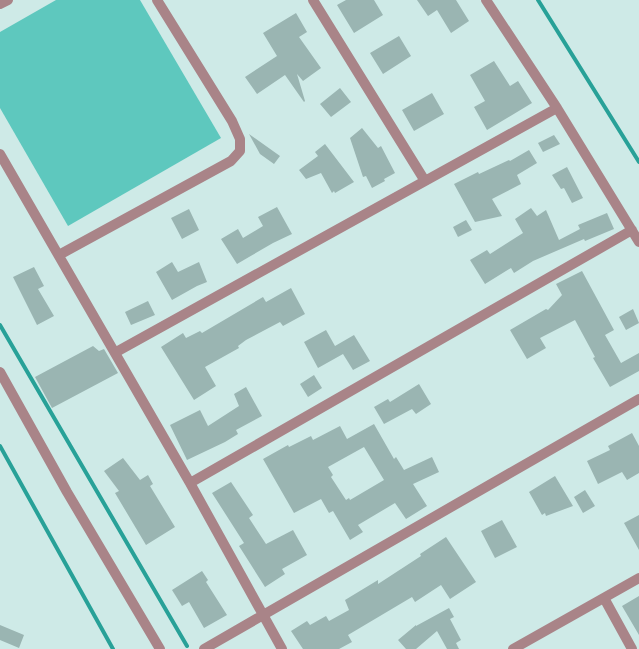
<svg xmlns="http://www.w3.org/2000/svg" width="639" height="649" font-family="Karla,sans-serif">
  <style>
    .green { fill: #5ec8be }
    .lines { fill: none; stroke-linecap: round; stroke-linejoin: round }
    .stream { stroke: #28a198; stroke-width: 4 }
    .building { fill: #9ab5b2; fill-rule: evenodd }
    .street { stroke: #a98488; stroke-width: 10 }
  </style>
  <rect width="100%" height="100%" fill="#ceeae7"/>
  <!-- green -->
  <path class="green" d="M56 0H140L221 138 68 226 0 108V32Z"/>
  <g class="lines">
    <!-- stream -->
    <path class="stream" d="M538 0 639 162
      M0 325 187 646
      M0 446 113 649"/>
  </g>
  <!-- building -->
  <path class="building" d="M346 0H374L383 15 354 33 337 5Z
    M417 0H456L469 21 451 33 437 10 428 16Z
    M296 13 307 32 299 37 321 68 303 81 297 74 305 101 304 102 285 75 257 94 245 77 277 56 263 33Z
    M399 36 411 56 383 74 370 53Z
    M494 61 510 86 518 81 532 103 487 130 474 107 485 101 470 75Z
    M340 88 351 102 331 117 320 104Z
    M432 93 444 114 414 131 402 110Z
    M362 128 378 148 381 146 395 173 384 179 385 181 372 188 366 176 363 177 350 138Z
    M249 134 280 156 274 164 260 154Z
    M554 135 560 144 543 152 538 143Z
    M325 144 354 182 335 193 334 191 332 193 321 173 306 179 299 170 318 156 315 152Z
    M529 150 537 163 517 175 521 184 492 199 502 216 475 222 454 184 478 172 479 174 509 160 510 161Z
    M567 167 583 198 572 203 564 188 561 189 552 175Z
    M277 207 292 234 273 243 237 264 221 239 238 229 243 238 263 226 258 217Z
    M531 208 537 216 546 210 559 240 580 229 578 225 607 213 614 229 585 241 584 239 533 261 514 273 511 268 485 284 470 260 487 250 490 254 523 233 515 219Z
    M189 209 199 230 182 239 171 218Z
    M466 220 472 230 458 237 453 227Z
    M172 262 178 272 199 262 207 282 197 286 172 300 156 272Z
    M34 267 44 286 38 289 54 316 37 325 13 277Z
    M582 271 614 330 605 335 621 363 639 353V371L610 387 593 358 595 357 575 320 540 338 546 348 527 359 510 330 546 309 548 310 562 295 556 284Z
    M291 288 305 314 283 326 280 322 246 340 238 346 239 348 205 367 216 386 194 400 161 347 183 333 186 338 200 331 202 333 263 297 266 302Z
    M148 301 155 315 131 325 125 312Z
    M633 309 639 323 626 330 619 317Z
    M326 330 335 346 354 335 370 361 353 370 343 354 318 368 304 342Z
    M93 346 99 351 104 349 118 373 52 408 35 377Z
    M314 375 322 388 308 397 300 384Z
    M419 384 431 404 416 414 412 409 384 424 374 407 388 399 390 402Z
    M246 387 262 416 236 430 238 434 225 442 187 460 170 425 200 410 208 426 239 406 234 394Z
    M374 424 394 459 396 457 404 470 432 457 439 472 413 484 427 506 406 519 395 503 358 525 363 532 350 540 333 511 329 513 321 499 294 513 263 459 288 445 289 447 311 436 313 440 340 426 347 439ZM364 447 384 480 350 500 349 498 346 500 331 477 333 475 328 467Z
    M632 433 639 446V473L627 480 622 472 598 484 587 461 610 450 608 446Z
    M123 458 140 480 148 475 153 484 150 486 175 527 146 545 115 493 119 491 104 471Z
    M555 476 573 506 546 516 545 513 542 515 529 492Z
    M231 482 253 515 249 518 266 544 293 530 307 555 282 569 285 574 265 587 239 546 244 543 212 493Z
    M585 490 595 506 583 513 574 497Z
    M639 515V550L624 523Z
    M502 520 517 547 495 558 481 531Z
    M446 537 476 582 450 599 441 585 415 602 412 597 348 635 352 642 339 649H303L291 631 307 621 310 625 326 616 329 621 349 610 345 600 378 580V584L421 556 420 554Z
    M202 571 208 580 206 582 227 615 204 628 189 602 182 606 172 590Z
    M639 596V635L622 606Z
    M449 608 454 617 450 619 461 640 456 643 459 649H447L437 631 416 649H406L398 640 416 625V626Z
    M0 625 24 635 19 648 0 640Z"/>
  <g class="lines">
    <!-- street -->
    <path class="street" d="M313 0 425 181
      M486 0 557 108 639 242
      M0 4 8 0
      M0 154 190 483 282 649
      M59 255 231 161 240 151V139L232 121 157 0
      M116 352 557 108
      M0 372 67 492 160 649
      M190 483 632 230
      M604 598 632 649
      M204 649 639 399
      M513 649 639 578"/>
  </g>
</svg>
